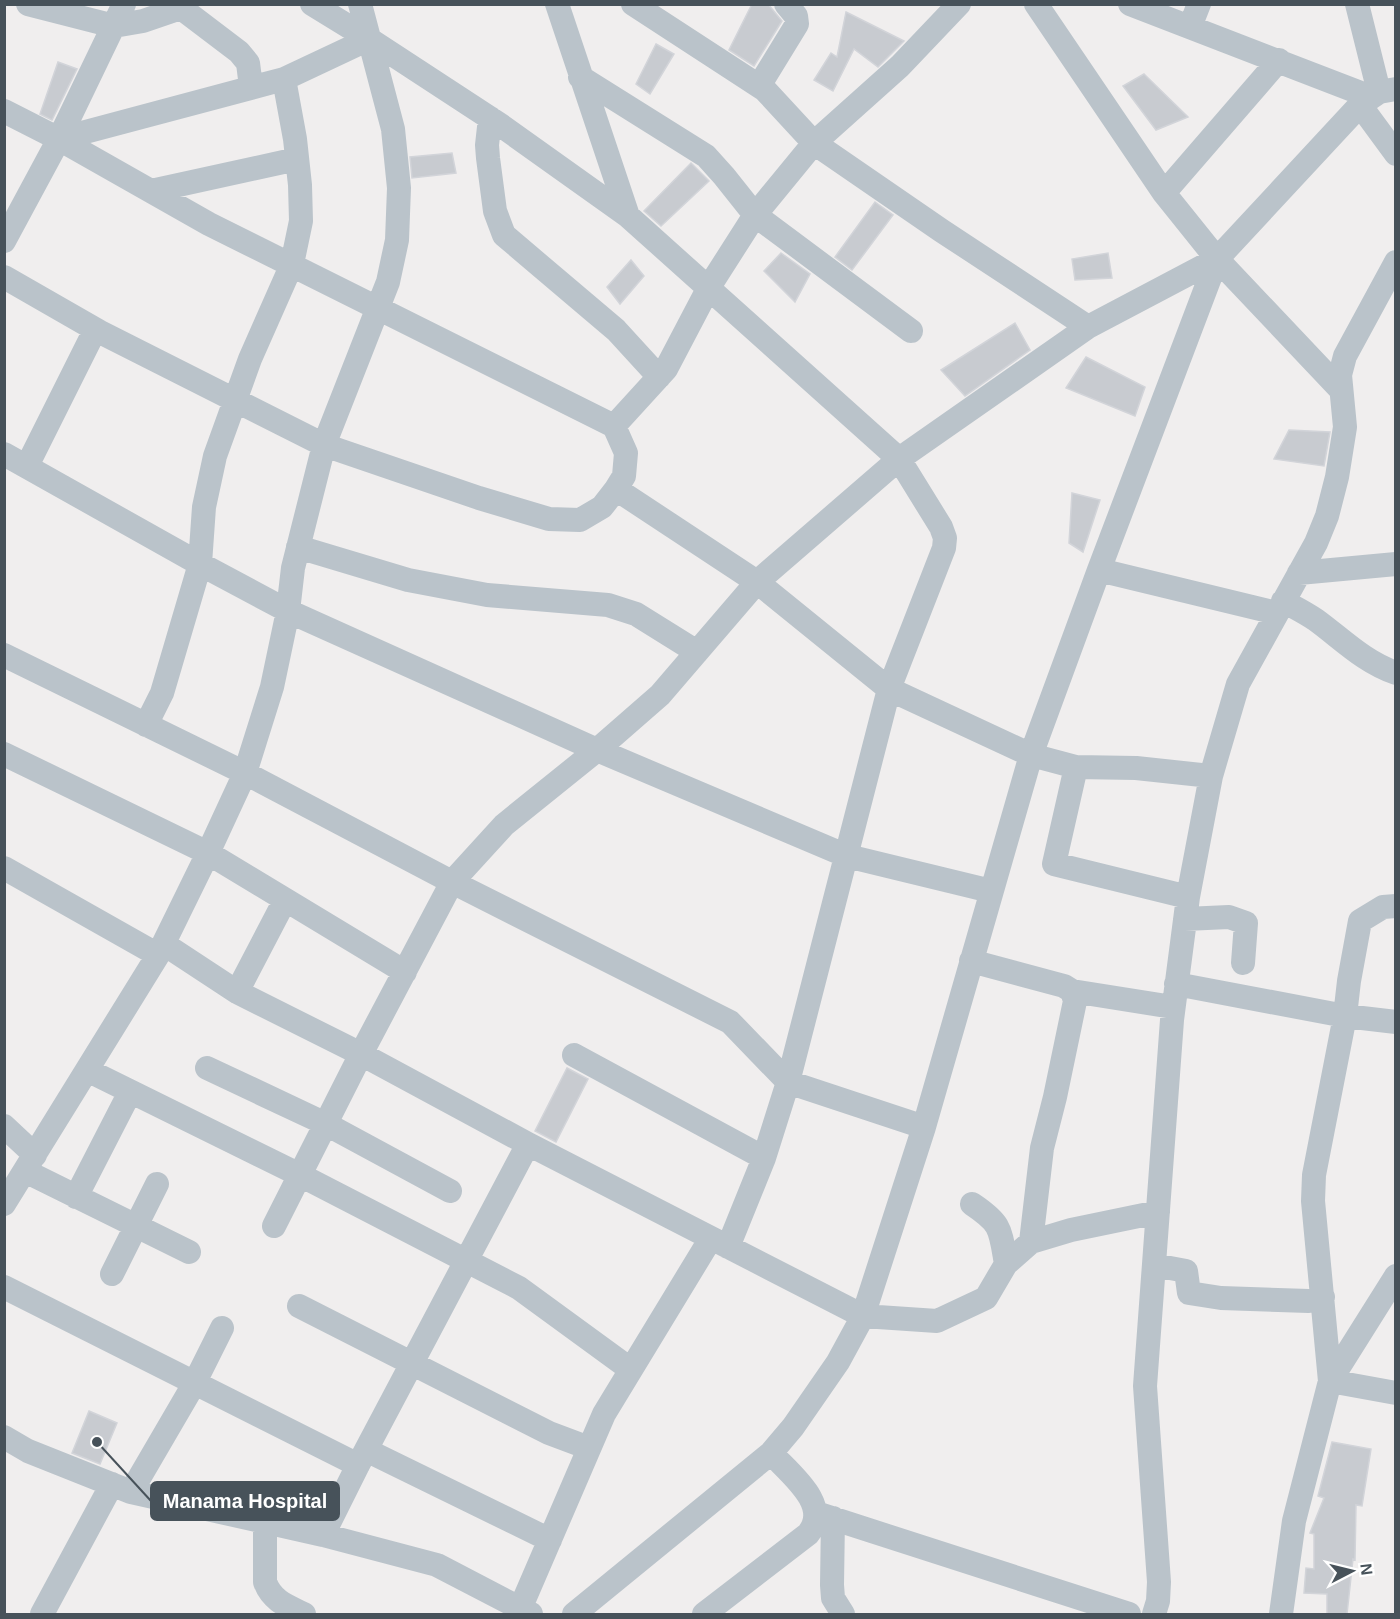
<svg xmlns="http://www.w3.org/2000/svg" width="1400" height="1619" font-family="Arial,sans-serif">
  <style>
    .building { fill: #c8cbd0; stroke: #d2d4d9; stroke-width: 1.5 }
    .lines { fill: none; stroke-linecap: round; stroke-linejoin: round }
    .minor { stroke: #bac3ca; stroke-width: 24 }
    .leader { fill: none; stroke: #47525a; stroke-width: 2 }
    .callout-dot { fill: #47525a; stroke: #fff; stroke-width: 2 }
    .callout { fill: #47525a; stroke: #47525a; stroke-width: 2 }
    .callout-label { font-size: 20px; text-anchor: middle; font-weight: bold; fill: #fff }
  </style>
  <rect width="100%" height="100%" fill="#f0eeee"/>
  <!-- building -->
  <path class="building" d="M752 4H768L782 21 754 66 729 50Z
    M846 12 904 41 878 67 854 49 833 91 814 80 831 53 837 57Z
    M656 44 674 54 650 94 636 84Z
    M58 62 77 69 52 120 40 114Z
    M1144 74 1188 117 1156 130 1123 86Z
    M452 153 456 173 412 178 410 157Z
    M691 163 709 181 661 226 644 211Z
    M875 202 893 215 852 270 835 257Z
    M781 253 810 274 795 302 764 271Z
    M1108 253 1112 278 1075 280 1072 259Z
    M631 260 644 276 620 304 607 287Z
    M1015 323 1030 350 965 396 941 370Z
    M1086 357 1145 387 1135 416 1066 388Z
    M1289 430 1330 432 1324 466 1274 459Z
    M1072 493 1100 500 1083 552 1069 543Z
    M567 1068 588 1079 556 1142 535 1131Z
    M89 1411 117 1423 100 1464 72 1453Z
    M1332 1442 1371 1449 1362 1506 1356 1505 1355 1560 1353 1559 1347 1614H1327V1594L1304 1593 1306 1568 1314 1569V1534L1310 1533 1324 1498 1318 1496Z"/>
  <g class="lines">
    <!-- minor -->
    <path class="minor" d="M28 4 114 26 143 21 181 8 239 52 248 63 251 87
      M312 4 369 39 499 124 628 216 899 459 941 527 945 538 944 548 889 689 788 1082 764 1158 728 1247
      M557 4 628 216
      M633 4 765 90 814 143 942 231 1088 327
      M1036 4 1164 193 1217 259 1340 389
      M1130 4 1371 97
      M1357 4 1379 92
      M1190 27 1199 4
      M580 77 706 156 724 176 755 215 911 331
      M759 86 797 24 796 16 786 4
      M1360 105 1396 154
      M4 111 59 139 209 224 614 426 626 453 624 476 616 489 602 507 580 520 549 519 479 498 324 445 100 332 4 277
      M490 118 487 145 488 158 495 211 504 235 616 330 659 377
      M59 139 284 79 369 39
      M151 191 297 159
      M1164 193 1279 60
      M4 241 59 139 124 4
      M614 426 666 369 709 287 755 215 814 143 900 66 959 4
      M4 454 200 564 288 611 597 750 847 856 991 891
      M27 466 95 330
      M616 489 757 582 889 689 1031 755 1076 767 1136 768 1211 776
      M298 547 408 580 487 595 608 605 636 614 697 652
      M1099 570 1277 613
      M1299 573 1396 564
      M1283 601C1294 607 1306 613 1316 620 1342 639 1364 662 1396 673
      M4 655 245 773 452 882 730 1022 788 1082 924 1127
      M146 725 162 693 200 564 204 507 215 456 250 359 292 264 301 221 300 185 295 139 284 79
      M4 754 208 853 405 972
      M1076 767 1054 864 1188 897
      M4 868 158 955
      M1396 906 1383 907 1360 921 1349 981 1345 1016 1314 1175 1313 1201 1330 1381 1396 1393
      M1185 919 1229 917 1246 923 1243 963
      M164 944 237 992 361 1054 528 1144 863 1316 937 1321 986 1298 1006 1264 1031 1242 1071 1230 1158 1212
      M971 961 1064 986 1072 991 1075 1001 1055 1097 1042 1148 1031 1242
      M1176 984 1345 1016 1396 1022
      M1072 991 1173 1007
      M237 992 285 900
      M574 1055 764 1158
      M207 1068 326 1124 450 1191
      M87 1070 300 1175 519 1288 630 1369
      M4 1126 35 1155
      M25 1171 189 1252
      M76 1197 130 1092
      M4 1204 158 955 208 853 245 773 272 687 288 611 293 568 324 445 388 282 397 240 399 188 393 129 360 4
      M972 1204C1002 1224 1000 1229 1006 1264
      M274 1226 361 1054 452 882 504 825 597 750 660 695 757 582 899 459 1088 327 1217 259 1360 105 1379 92 1396 89
      M1154 1265 1186 1271 1189 1293 1221 1298 1309 1301 1323 1297
      M112 1274 157 1184
      M4 1287 358 1465
      M299 1306 549 1433 589 1448
      M4 1437 28 1451 131 1492 323 1535 437 1565 531 1614
      M366 1450 550 1540
      M131 1492 194 1384 222 1328
      M816 1513 1129 1614
      M833 1518 832 1585 833 1598 843 1614
      M265 1522V1582C272 1601 287 1606 304 1614
      M323 1535 358 1465 528 1144
      M520 1609 604 1414 711 1238
      M42 1614 112 1484
      M574 1614 771 1453 793 1427 838 1362 863 1316 924 1127 1031 755 1099 570 1217 259
      M704 1614 808 1534C832 1505 790 1474 771 1453
      M1154 1614 1158 1601 1159 1582 1145 1386 1172 1020 1188 897 1211 776 1238 684 1316 543 1327 516 1337 477 1345 427 1340 375 1345 356 1396 262
      M1281 1614 1294 1521 1330 1381 1396 1276"/>
  </g>
  <!-- callouts -->
  <path class="leader" d="M97 1442L151 1501"/>
  <circle class="callout-dot" cx="97" cy="1442" r="6"/>
  <rect class="callout" x="151" y="1482" width="188" height="38" rx="6"/>
  <g class="callout-label">
    <text x="245" y="1508">Manama Hospital</text>
  </g>
  <!-- border -->
  <rect width="1400" height="1619" fill="none" stroke="#47525a" stroke-width="12"/>
  <!-- north arrow -->
  <g transform="translate(1352 1571) rotate(83)" stroke="#ffffff" stroke-width="4.5" paint-order="stroke">
  <path d="M0-4.5L10 22L0 15L-10 22Z" fill="#47525a"/>
  <text y="-9" font-size="16" font-weight="bold" text-anchor="middle" fill="#47525a">N</text>
  </g>
</svg>
